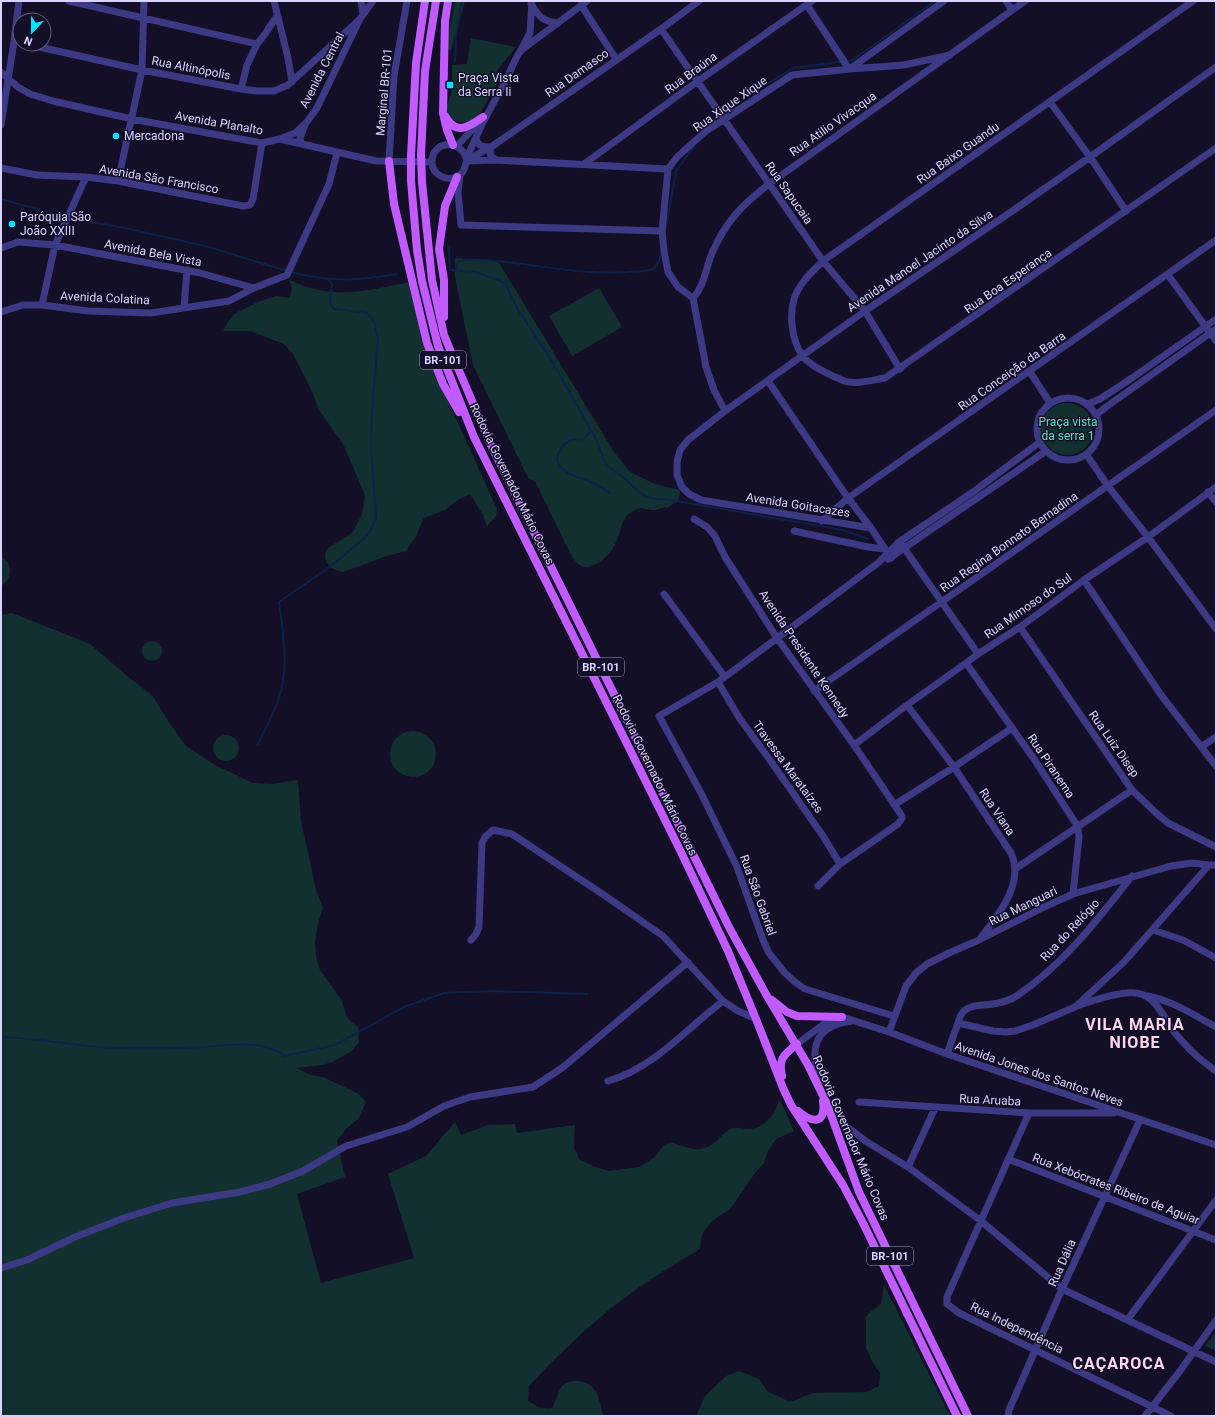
<svg xmlns="http://www.w3.org/2000/svg" width="1217" height="1417" font-family="Roboto,sans-serif">
  <style>
    .green { fill: #12302f }
    .lines { fill: none; stroke-linecap: round; stroke-linejoin: round }
    .stream { stroke: #0c2248; stroke-width: 2 }
    .minor { stroke: #3d3a85; stroke-width: 7 }
    .major { stroke: #c25bff; stroke-width: 8 }
    .major-bridge { stroke: #c25bff; stroke-width: 8 }
    .poi-dot { fill: #00e5ff; stroke: #130f26; stroke-width: 1.5 }
    .labels { text-anchor: middle; stroke-width: 3; stroke-linejoin: round; paint-order: stroke }
    .shield { fill: #130f26; stroke: #9e99be; stroke-width: 1 }
    .shield-label { font-size: 11px; font-weight: bold; fill: #d9d4ff }
    .street-label { font-size: 12px; fill: #d9d4ff; stroke: #130f26 }
    .poi-label { font-size: 12px; fill: #d9d4ff; stroke: #130f26; text-anchor: start }
    .park-label { font-size: 12px; fill: #5fe0c0; stroke: #130f26 }
    .district-label { font-size: 16px; font-weight: bold; letter-spacing: 1px; fill: #ffd6f0; stroke: #130f26 }
  </style>
  <rect width="100%" height="100%" fill="#130f26"/>
  <!-- green -->
  <path class="green" d="M455 1H465L451 51 446 49Z
    M471 38 516 47 497 71 499 81 481 112 472 122C461 124 445 121 447 106 448 101 451 96 452 91 453 82 452 73 452 65L467 64Z
    M455 258 498 261 614 452 630 472 655 484 680 490C680 502 675 502 667 508L665 507C662 508 658 509 656 510 644 511 644 504 630 513 622 518 622 527 619 535 615 547 606 560 594 565 582 571 576 563 570 553L535 481 529 479 526 474 473 365 455 277Z
    M289 280C298 283 306 287 315 289 347 297 379 288 410 282L420 332 427 355 497 509 496 516 487 526 483 515 470 494 459 499 445 510 424 518 415 538 406 551 387 556 343 572 331 568 326 562 325 554 328 548 353 532 362 514 365 495 343 444 319 410 311 389 293 354 284 344 250 331H223L229 320 234 314 258 302 276 296 289 298 292 289Z
    M599 288 622 327 572 356 549 316Z
    M1041 429a26 26 0 1 1 52 0a26 26 0 1 1-52 0Z
    M1 556C13 563 13 578 1 586Z
    M12 613 90 644 126 675 153 696 170 724 186 746 215 765 253 783 272 784 298 780 301 821 308 852 316 890 323 908 318 923 315 942 316 956 320 970 342 1001 346 1015 350 1021 358 1027 359 1042 352 1051 332 1062 323 1065 296 1068 311 1075 323 1077 359 1094 366 1102 358 1119 346 1129 337 1141 345 1177 297 1194 321 1283 414 1258 388 1174 426 1156 455 1122 461 1135 488 1125 515 1124 517 1133 575 1125 574 1147 579 1159 593 1166 609 1171 639 1167 655 1157 664 1145 671 1142C687 1147 699 1155 714 1143 720 1138 724 1132 731 1129 737 1126 743 1129 749 1129 765 1128 777 1114 779 1098L794 1131 776 1139 768 1151 764 1163 755 1173 731 1208 712 1221 704 1231 701 1238 700 1249C669 1267 637 1287 609 1310 581 1333 554 1359 529 1386L528 1401C536 1406 543 1410 552 1408 556 1402 558 1390 563 1385 568 1381 573 1381 578 1381 597 1382 600 1401 603 1416H1V615Z
    M142 651a10 10 0 1 1 20 0a10 10 0 1 1-20 0Z
    M390 754a23 23 0 1 1 46 0a23 23 0 1 1-46 0Z
    M213 748a13 13 0 1 1 26 0a13 13 0 1 1-26 0Z
    M884 1285 950 1416H696L705 1396 726 1376 739 1371 759 1379 767 1391 790 1402 813 1393 866 1392 879 1386 880 1373 873 1363 866 1348V1317L869 1313 881 1304Z
    M1216 1332V1351L1205 1346Z"/>
  <g class="lines">
    <!-- stream -->
    <path class="stream" d="M455 61 456 35 462 1
      M847 61 853 60 935 1
      M723 111 793 68 840 62
      M711 124 719 115
      M1 199 65 217
      M70 218 125 228 209 247 287 271
      M666 228 676 171 695 145
      M449 248 450 270 476 272 505 283 517 308 553 363 597 441 606 465 623 477 640 493 650 498 671 500 842 530 868 539
      M456 270 458 262C465 258 477 260 485 260 533 263 581 276 628 272 635 271 644 272 650 270 657 267 660 261 661 254
      M291 272C327 282 360 281 397 274
      M591 431 583 439C572 440 566 439 560 450 548 471 579 477 591 482 598 485 604 489 610 493
      M258 744C265 729 274 714 279 698 289 668 283 633 279 602L331 566 368 535 375 521 376 515 371 449 372 412 378 338 374 321 367 313 334 309 330 303 332 284 328 279
      M1 1037C30 1038 60 1043 89 1046 131 1050 174 1049 216 1046 238 1044 266 1041 284 1056L335 1045 404 1007 444 993 491 991 587 994"/>
    <!-- minor -->
    <path class="minor" d="M69 1 257 44 265 34 277 16
      M274 1 288 58 292 82
      M361 1 363 14
      M1006 1 1012 10
      M1193 1 823 261C812 272 799 283 794 299 789 317 792 340 802 355 809 365 824 372 835 377 839 378 844 382 849 382 860 384 874 380 885 378L1216 148
      M531 4C540 17 541 21 558 23
      M581 5 616 59
      M807 5 849 69
      M661 29 823 261 865 311 900 369
      M26 44 142 70 241 89 257 91H274L288 85 360 19
      M521 50 530 33 532 1
      M851 68 944 1
      M1 72 18 87 30 94 53 101 132 119 262 143 280 139 376 161 432 162
      M241 89 247 65 257 44
      M1050 102 1090 157 1126 211
      M1 125 14 41 19 1
      M476 138C478 147 483 147 491 147L490 152 491 156 496 160
      M280 139 295 133 306 123 317 108 360 19 373 1
      M301 143 300 138 305 125
      M457 146 480 121
      M466 158C460 138 431 141 432 163 433 176 449 183 460 175 467 169 465 161 469 153 475 140 480 127 487 115 492 105 498 95 503 86 509 75 513 63 519 53 523 48 531 43 536 39 553 27 570 14 587 1
      M467 160 491 147 661 29 699 1
      M389 161 394 76 407 1
      M467 161 496 160 668 169
      M584 164 698 81 812 1
      M1 168 37 175 86 177 118 181 243 206 250 205 253 199 262 143
      M460 175 458 192 461 225 662 231
      M118 181 142 70 144 1
      M1 248 18 242 55 245 200 273 254 288
      M1168 275 1216 341
      M693 298C705 285 705 270 712 253 726 221 742 205 769 184L1025 1
      M42 305 55 245 86 177
      M184 308 187 270
      M1 312 23 305H42L88 311 151 313 229 301 254 288 287 275 329 184 337 153
      M1030 372 1050 403
      M768 381 848 498 871 528
      M1037 429a31 31 0 1 1 62 0a31 31 0 1 1-62 0Z
      M1088 404 1100 399 1132 378 1216 319
      M725 411 714 390 706 367 693 298 678 287 668 272 664 251 662 231 668 169 677 157 706 131 792 75 850 69 904 65 950 55
      M1096 415 1106 407 1216 329
      M1086 454 1108 486 1148 537 1216 629
      M1208 492 1216 502
      M694 519 707 527 715 536 725 557 777 638 854 745 902 816V818L898 824 840 864 818 886
      M822 521 848 498 1216 240
      M794 531 868 547 885 549
      M902 545 978 654
      M891 558 871 528 701 500 689 494 682 487 677 475V462L680 450 688 440 725 411 865 311 1005 216 1090 157 1216 67
      M888 559 1046 451
      M1084 580 1161 695 1216 766
      M664 594 725 677
      M1020 627 1132 790 1156 813 1168 823 1216 847
      M966 663 1034 759 1078 827 1079 837 1073 894
      M718 682 740 719 770 760 823 836 840 864
      M814 691 1216 410
      M907 705 954 767 1011 853C1025 884 998 915 980 939
      M854 745 907 705 966 663 978 654 1020 627 1084 580 1148 537 1216 487
      M1201 747 1216 737
      M894 805 954 767 1012 728
      M1015 869 1132 790
      M1153 930 1183 940 1216 958
      M471 940 476 934 479 927 482 843 485 837 493 830 512 834 604 895 663 936 723 1001 738 1011 756 1019
      M1148 996C1173 1001 1194 1015 1216 1027
      M1077 1006C1093 1001 1110 994 1127 993 1153 990 1160 1011 1172 1029 1175 1033 1178 1037 1182 1041 1192 1053 1203 1062 1216 1071
      M894 1016 805 989 795 982 785 973 769 953 763 940 737 867 701 793 659 716 718 682 878 563 899 542 973 492 1040 442
      M958 1023C959 1020 960 1015 963 1012 971 1003 987 1006 998 1003 1004 1002 1012 999 1018 995 1064 964 1098 919 1132 876
      M889 1032 906 986 916 973 927 964 949 953 979 940 1042 908 1073 894 1171 866 1192 863 1209 865
      M797 1044 824 1024 842 1017 889 1032 947 1054 1216 1145
      M947 1054 958 1023 993 1031 1006 1032 1015 1031 1033 1025 1075 1007 1124 962 1209 865H1216
      M608 1081C654 1068 686 1029 723 1001
      M819 1082C810 1049 813 1026 852 1021
      M859 1102 1029 1113H1114
      M1029 1113 947 1297V1304L959 1313 1171 1416
      M850 1129 867 1142 908 1167 981 1221 1062 1289 1216 1362
      M1008 1159 1216 1240
      M908 1167 935 1108
      M1 1268 27 1260 75 1237 124 1218 172 1203 240 1192 270 1184 303 1171 346 1146 407 1127 444 1106 470 1097 533 1087 562 1068 688 962
      M1128 1319 1216 1200
      M1008 1416 1009 1410 1062 1289 1140 1120
      M1145 1416 1180 1371 1216 1320"/>
    <!-- major -->
    <path class="major" d="M448 1 445 21 443 113 447 130 453 145
      M445 116C456 136 469 127 483 117
      M421 155 425 71 436 1
      M411 156 416 63 425 1
      M389 161 394 204 427 343 443 384 459 412
      M411 181 417 250 422 281 438 346 474 437 680 850 728 951 756 1019 783 1088 791 1105 843 1185 862 1221 957 1416
      M422 182 432 280 444 335 451 352 491 445 730 929 767 996 808 1065 827 1104 859 1192 968 1416
      M444 317V280L439 249 445 206 457 177
      M772 1000 787 1012 797 1016 842 1017
      M782 1076C778 1058 784 1055 797 1044
      M798 1111C812 1123 826 1125 823 1101"/>
    <!-- major-bridge -->
    <path class="major-bridge" d="M421 155 422 182
      M411 156V181"/>
  </g>
  <!-- markers -->
  <g class="poi-dot">
    <rect x="446" y="81" width="8" height="8" rx="2"/>
    <circle cx="116" cy="136" r="4"/>
    <circle cx="12" cy="224" r="4"/>
  </g>
  <g class="labels">
    <!-- shield labels -->
    <g class="shield">
      <rect x="420" y="351" width="46" height="18" rx="3"/>
      <rect x="578" y="658" width="46" height="18" rx="3"/>
      <rect x="867" y="1247" width="46" height="18" rx="3"/>
    </g>
    <g class="shield-label">
      <text x="443" y="364">BR-101</text>
      <text x="601" y="671">BR-101</text>
      <text x="890" y="1260">BR-101</text>
    </g>
    <!-- street labels -->
    <g class="street-label">
      <text transform="translate(191 68) rotate(11)" y="4">Rua Altinópolis</text>
      <text transform="translate(322 70) rotate(-63)" y="4">Avenida Central</text>
      <text transform="translate(577 73) rotate(-35)" y="4">Rua Damasco</text>
      <text transform="translate(691 73) rotate(-36)" y="4">Rua Braúna</text>
      <text transform="translate(384 92) rotate(-85)" y="4">Marginal BR-101</text>
      <text transform="translate(730 104) rotate(-35)" y="4">Rua Xique Xique</text>
      <text transform="translate(219 123) rotate(10)" y="4">Avenida Planalto</text>
      <text transform="translate(833 124) rotate(-35)" y="4">Rua Atilio Vivacqua</text>
      <text transform="translate(958 153) rotate(-35)" y="4">Rua Baixo Guandu</text>
      <text transform="translate(159 179) rotate(10)" y="4">Avenida São Francisco</text>
      <text transform="translate(789 193) rotate(55)" y="4">Rua Sapucaia</text>
      <text transform="translate(153 253) rotate(11)" y="4">Avenida Bela Vista</text>
      <text transform="translate(920 261) rotate(-34)" y="4">Avenida Manoel Jacinto da Silva</text>
      <text transform="translate(1008 281) rotate(-35)" y="4">Rua Boa Esperança</text>
      <text transform="translate(105 298) rotate(3)" y="4">Avenida Colatina</text>
      <text transform="translate(1012 371) rotate(-35)" y="4">Rua Conceição da Barra</text>
      <text transform="translate(512 484) rotate(64)" y="4">Rodovia Governador Mário Covas</text>
      <text transform="translate(798 505) rotate(9)" y="4">Avenida Goitacazes</text>
      <text transform="translate(1009 542) rotate(-35)" y="4">Rua Regina Bonnato Bernadina</text>
      <text transform="translate(1028 606) rotate(-35)" y="4">Rua Mimoso do Sul</text>
      <text transform="translate(804 654) rotate(56)" y="4">Avenida Presidente Kennedy</text>
      <text transform="translate(1114 744) rotate(55)" y="4">Rua Luiz Disep</text>
      <text transform="translate(1051 766) rotate(56)" y="4">Rua Piranema</text>
      <text transform="translate(788 767) rotate(54)" y="4">Travessa Marataízes</text>
      <text transform="translate(655 775) rotate(64)" y="4">Rodovia Governador Mário Covas</text>
      <text transform="translate(997 812) rotate(56)" y="4">Rua Viana</text>
      <text transform="translate(758 895) rotate(70)" y="4">Rua São Gabriel</text>
      <text transform="translate(1023 906) rotate(-26)" y="4">Rua Manguari</text>
      <text transform="translate(1070 930) rotate(-47)" y="4">Rua do Relógio</text>
      <text transform="translate(1039 1074) rotate(19)" y="4">Avenida Jones dos Santos Neves</text>
      <text transform="translate(990 1100) rotate(3)" y="4">Rua Aruaba</text>
      <text transform="translate(851 1138) rotate(67)" y="4">Rodovia Governador Mário Covas</text>
      <text transform="translate(1116 1189) rotate(21)" y="4">Rua Xebócrates Ribeiro de Aguiar</text>
      <text transform="translate(1062 1263) rotate(-66)" y="4">Rua Dália</text>
      <text transform="translate(1017 1328) rotate(26)" y="4">Rua Independência</text>
    </g>
    <!-- poi labels -->
    <g class="poi-label">
      <text x="458" y="82">Praça Vista<tspan x="458" dy="14">da Serra Ii</tspan></text>
      <text x="124" y="140">Mercadona</text>
      <text x="20" y="221">Paróquia São<tspan x="20" dy="14">João XXIII</tspan></text>
    </g>
    <!-- park labels -->
    <g class="park-label">
      <text x="1068" y="426">Praça vista<tspan x="1068" dy="14">da serra 1</tspan></text>
    </g>
    <!-- district labels -->
    <g class="district-label">
      <text x="1135" y="1030">VILA MARIA<tspan x="1135" dy="18">NIOBE</tspan></text>
      <text x="1119" y="1369">CAÇAROCA</text>
    </g>
  </g>
  <!-- border -->
  <rect width="1217" height="1417" fill="none" stroke="#d9d4ff" stroke-width="4"/>
  <!-- north arrow -->
  <g transform="translate(32 32) rotate(202)"><circle r="19" fill="#130f26" stroke="#625e7d"/>
  <path d="M0-3L7 15L0 10L-7 15Z" fill="#00e5ff"/>
  <text y="-6" font-size="11" font-weight="bold" text-anchor="middle" fill="#d9d4ff">N</text>
  </g>
</svg>
